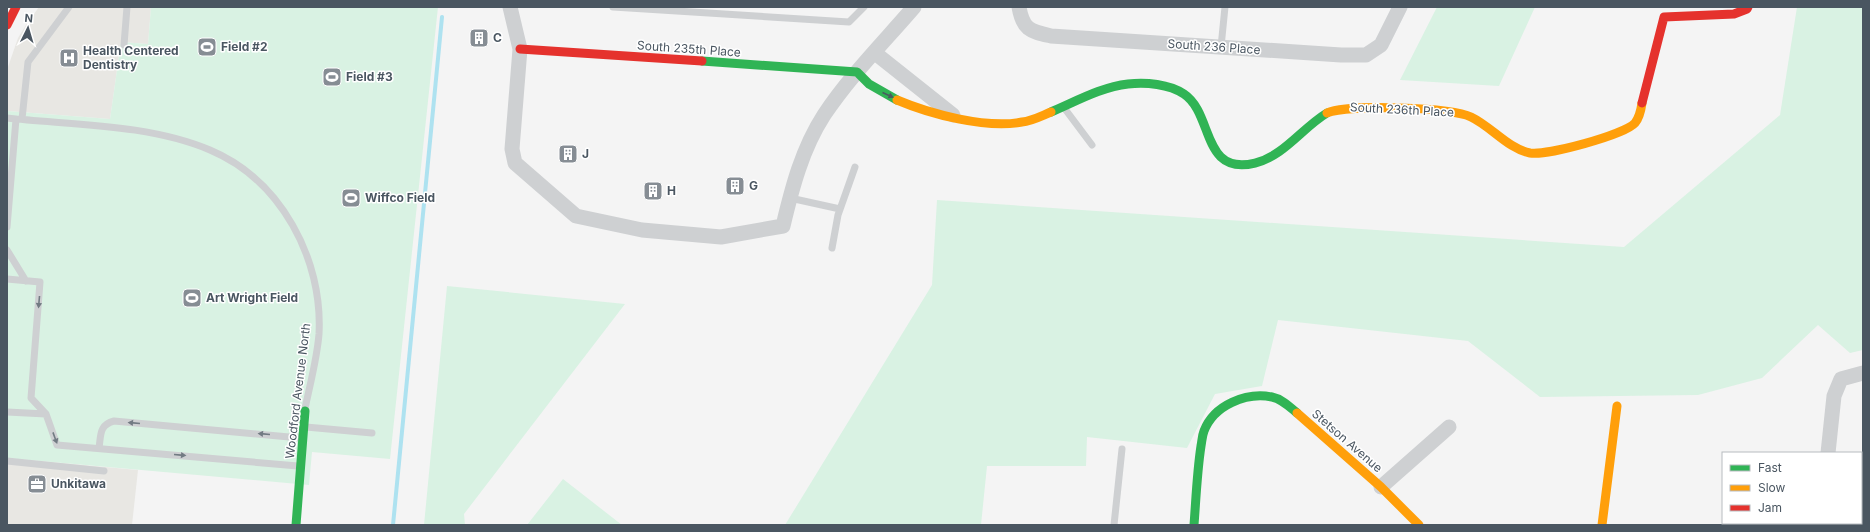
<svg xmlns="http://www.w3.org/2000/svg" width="1870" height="532" font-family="Inter,sans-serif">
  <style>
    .commercial { fill: #e8e7e3 }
    .green { fill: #d9f2e3 }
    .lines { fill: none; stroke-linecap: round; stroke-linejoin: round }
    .stream { stroke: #aee2f0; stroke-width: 4 }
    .lane { stroke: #ced0d2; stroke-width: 7 }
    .street { stroke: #ced0d2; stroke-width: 15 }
    .fast { stroke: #30b455; stroke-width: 9 }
    .slow { stroke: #ff9f0a; stroke-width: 9 }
    .jam { stroke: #e5322d; stroke-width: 9 }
    .oneway { fill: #495b60 }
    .oneway2 { fill: #727b83 }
    .labels { text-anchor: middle; stroke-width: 3; stroke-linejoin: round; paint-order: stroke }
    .poi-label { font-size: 12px; font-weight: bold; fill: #4a5661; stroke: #fff; text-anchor: start }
    .street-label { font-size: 12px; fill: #4a5661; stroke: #fff }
  </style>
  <rect width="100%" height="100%" fill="#f4f4f4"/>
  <!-- commercial -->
  <path class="commercial" d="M39 7H151L148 44 121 42 110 119 7 111 8 67 18 38 26 25Z
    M7 458 138 470 132 525H7Z"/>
  <!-- green -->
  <path class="green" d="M151 7H438L390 459 312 452 309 485 7 458V111L110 119 121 42 148 44Z
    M1437 7H1535L1499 86 1400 80Z
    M1797 7H1863V350L1850 353 1818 325 1762 378 1698 395 1540 397 1468 341 1278 320 1262 386 1215 394 1187 448 1087 437 1086 466H987L981 525H785L932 285 937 200 1624 247 1780 115Z
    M447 286 625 304 464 514 465 525H424Z
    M563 479 622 525H527Z"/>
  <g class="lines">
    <!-- stream -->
    <path class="stream" d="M393 525 442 17"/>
    <!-- lane -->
    <path class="lane" d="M613 7 849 22 864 7
      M124 45 127 7
      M1221 47 1225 7
      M1065 109 1092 145
      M7 118C72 125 149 124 210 150 281 180 323 259 319 334 317 359 310 384 305 409
      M22 119 28 62 69 7
      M790 198 840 209
      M7 227 16 119
      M832 248 838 215 855 167
      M7 250 26 281
      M7 279 40 282 31 398 46 414 57 445 298 466
      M7 412 46 414
      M306 427 372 433
      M99 448C101 435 99 425 114 421L300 438
      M7 461 104 471
      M1114 525 1122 449"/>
    <!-- street -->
    <path class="street" d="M510 7 520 49 512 149 515 163 576 216 642 230 721 237 783 226C792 188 802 149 824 115 850 76 884 42 914 7
      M1019 7C1023 30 1030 31 1051 36L1341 55H1366L1381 45 1400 7
      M875 53 953 115
      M1828 453 1834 396 1841 379 1863 373
      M1381 487 1449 427
      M1821 525V523"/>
    <!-- fast -->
    <path class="fast" d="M702 61 857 72 869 84 897 100
      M1051 112C1075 102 1101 87 1128 84 1146 82 1169 84 1184 94 1214 114 1201 176 1255 163 1284 156 1302 128 1327 113
      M296 525 305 411
      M1194 525C1196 499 1197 472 1201 446 1202 441 1202 436 1204 431 1214 405 1246 392 1272 397 1282 399 1290 407 1297 413"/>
    <!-- slow -->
    <path class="slow" d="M897 100C930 114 986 129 1022 122 1032 121 1041 116 1051 112
      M1327 113C1347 104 1451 107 1471 117 1492 127 1507 148 1530 153 1546 156 1624 135 1635 123 1639 118 1641 110 1642 103
      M1297 413 1381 487 1419 525
      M1602 525 1617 406"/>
    <!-- jam -->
    <path class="jam" d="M7 25 16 7
      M520 49 702 61
      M1642 103 1664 17 1734 14 1747 9 1748 7"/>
  </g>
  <!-- one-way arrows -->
  <defs><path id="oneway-solid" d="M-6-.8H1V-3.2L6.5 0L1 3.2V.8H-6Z"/></defs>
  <use class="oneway" href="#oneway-solid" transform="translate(888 95) rotate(24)"/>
  <g class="oneway2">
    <use href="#oneway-solid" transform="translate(39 302) rotate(95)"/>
    <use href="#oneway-solid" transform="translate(134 423) rotate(-175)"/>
    <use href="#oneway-solid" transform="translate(264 434) rotate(-175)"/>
    <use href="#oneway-solid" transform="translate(55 438) rotate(70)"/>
    <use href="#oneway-solid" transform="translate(180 455) rotate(5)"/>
  </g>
  <!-- icons -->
  <defs>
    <symbol id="building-square" viewBox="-11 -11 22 22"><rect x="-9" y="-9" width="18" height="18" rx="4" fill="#868d94" stroke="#fff"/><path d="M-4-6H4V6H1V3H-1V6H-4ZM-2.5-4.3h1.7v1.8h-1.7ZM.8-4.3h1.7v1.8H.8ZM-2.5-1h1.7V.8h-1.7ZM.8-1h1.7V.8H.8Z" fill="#fff"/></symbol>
    <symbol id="stadium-square" viewBox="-11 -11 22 22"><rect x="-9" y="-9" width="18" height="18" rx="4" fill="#868d94" stroke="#fff"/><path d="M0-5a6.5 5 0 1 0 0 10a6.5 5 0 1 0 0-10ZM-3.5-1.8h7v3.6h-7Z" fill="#fff"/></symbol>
    <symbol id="hospital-square" viewBox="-11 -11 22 22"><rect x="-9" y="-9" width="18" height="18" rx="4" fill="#868d94" stroke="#fff"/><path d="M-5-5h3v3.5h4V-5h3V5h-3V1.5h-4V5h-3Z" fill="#fff"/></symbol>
    <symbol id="office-square" viewBox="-11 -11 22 22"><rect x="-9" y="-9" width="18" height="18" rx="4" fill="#868d94" stroke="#fff"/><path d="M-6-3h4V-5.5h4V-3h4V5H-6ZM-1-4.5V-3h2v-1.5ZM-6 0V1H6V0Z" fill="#fff"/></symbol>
  </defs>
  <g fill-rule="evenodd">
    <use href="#building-square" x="468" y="27" width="22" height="22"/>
    <use href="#stadium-square" x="196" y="36" width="22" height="22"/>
    <use href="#hospital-square" x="58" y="47" width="22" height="22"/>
    <use href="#stadium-square" x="321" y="66" width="22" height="22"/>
    <use href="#building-square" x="557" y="143" width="22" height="22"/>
    <use href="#building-square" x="724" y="175" width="22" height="22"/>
    <use href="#building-square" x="642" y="180" width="22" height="22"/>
    <use href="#stadium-square" x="340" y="187" width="22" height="22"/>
    <use href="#stadium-square" x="181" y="287" width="22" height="22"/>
    <use href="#office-square" x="26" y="473" width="22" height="22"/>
  </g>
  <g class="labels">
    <!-- poi labels -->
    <g class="poi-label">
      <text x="493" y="42">C</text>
      <text x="221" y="51">Field #2</text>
      <text x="83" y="55">Health Centered<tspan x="83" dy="14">Dentistry</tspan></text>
      <text x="346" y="81">Field #3</text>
      <text x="582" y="158">J</text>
      <text x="749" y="190">G</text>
      <text x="667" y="195">H</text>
      <text x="365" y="202">Wiffco Field</text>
      <text x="206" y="302">Art Wright Field</text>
      <text x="51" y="488">Unkitawa</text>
    </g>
    <!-- street labels -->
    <g class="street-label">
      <text transform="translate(1214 47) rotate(4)" y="4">South 236 Place</text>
      <text transform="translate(689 49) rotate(4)" y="4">South 235th Place</text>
      <text transform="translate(1402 110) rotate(3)" y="4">South 236th Place</text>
      <text transform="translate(298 391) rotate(-83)" y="4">Woodford Avenue North</text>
      <text transform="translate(1347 441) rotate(41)" y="4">Stetson Avenue</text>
    </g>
  </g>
  <!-- border -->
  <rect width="1870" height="532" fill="none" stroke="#4a5661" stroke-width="16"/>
  <!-- legend -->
  <rect x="1722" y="452" width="140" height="72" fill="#ffffff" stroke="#b7bbc0"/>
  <rect x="1730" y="465" width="20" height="6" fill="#30b455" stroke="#b7bbc0"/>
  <text x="1758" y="472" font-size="12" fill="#4a5661">Fast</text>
  <rect x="1730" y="485" width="20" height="6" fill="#ff9f0a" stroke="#b7bbc0"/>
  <text x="1758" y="492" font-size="12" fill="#4a5661">Slow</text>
  <rect x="1730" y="505" width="20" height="6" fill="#e5322d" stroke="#b7bbc0"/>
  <text x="1758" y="512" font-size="12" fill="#4a5661">Jam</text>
  <!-- north arrow -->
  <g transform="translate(28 28) rotate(5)" stroke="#ffffff" stroke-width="3" paint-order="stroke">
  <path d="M0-3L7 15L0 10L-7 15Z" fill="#4a5661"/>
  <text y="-6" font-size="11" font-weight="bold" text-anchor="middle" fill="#4a5661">N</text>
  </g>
</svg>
